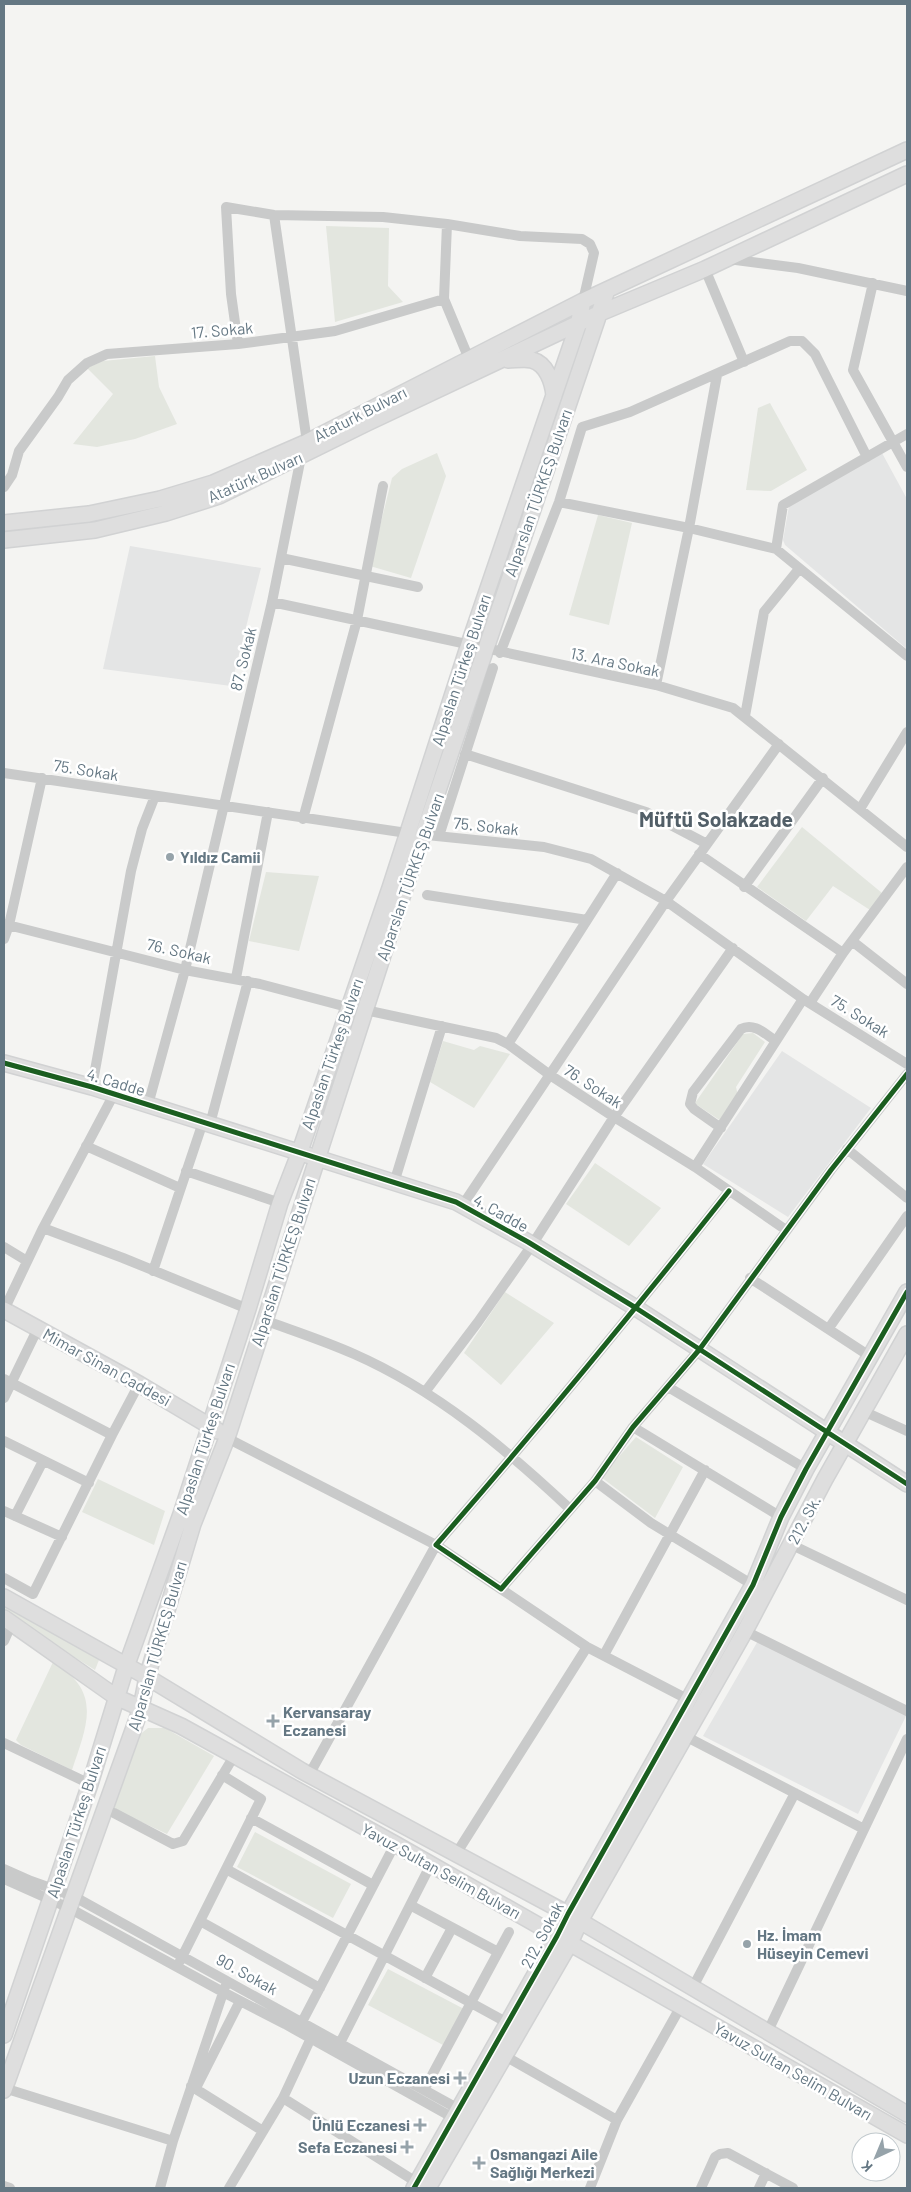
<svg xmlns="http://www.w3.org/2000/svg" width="911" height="2192" font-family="Barlow,sans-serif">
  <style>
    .built { fill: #e4e5e5 }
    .green { fill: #e3e6df }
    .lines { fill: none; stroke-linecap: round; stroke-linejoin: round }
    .secondary-casing { stroke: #d1d2d3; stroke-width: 18 }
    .street { stroke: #c9caca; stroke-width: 10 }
    .secondary { stroke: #dedede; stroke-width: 15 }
    .cycleway-casing { stroke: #fff; stroke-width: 8 }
    .cycleway { stroke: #1b5e20; stroke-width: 5 }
    .poi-dot { fill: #96a3aa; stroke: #fff; stroke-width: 2 }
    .labels { text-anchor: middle; stroke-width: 5; stroke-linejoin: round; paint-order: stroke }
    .street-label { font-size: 16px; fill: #647783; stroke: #fff }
    .poi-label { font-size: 16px; font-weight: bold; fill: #647783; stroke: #fff; text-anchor: start }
    .district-label { font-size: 21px; font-weight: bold; fill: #525f68; stroke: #fff }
  </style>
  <rect width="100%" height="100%" fill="#f4f4f2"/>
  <!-- built -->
  <path class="built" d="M882 453 907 499V649L785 545 783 540 789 506Z
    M130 546 261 568 231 686 103 669Z
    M782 1051 871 1108 788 1217 703 1164Z
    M759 1639 907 1714 858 1814 703 1736Z"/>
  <!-- green -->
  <path class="green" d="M326 226 389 228 388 286 403 302 335 322Z
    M155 356 159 387 177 424 135 439 97 447 73 444 113 394 87 368 103 361Z
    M770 403 807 470 771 491 746 490 758 408Z
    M437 453 446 476 411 578 370 566 392 478 402 469Z
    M598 515 632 523 609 625 569 615Z
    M802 827 882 893 870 910 833 886 806 921 757 887Z
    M266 872 319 876 299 951 249 941Z
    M753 1033 765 1042 736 1087 738 1096 721 1121 697 1105 695 1103 743 1034Z
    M443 1041 474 1050 480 1046 510 1054 474 1108 430 1082Z
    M595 1163 661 1208 629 1246 566 1204Z
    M505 1292 554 1323 501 1385 464 1353Z
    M636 1437 683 1467 655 1518 601 1477Z
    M98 1479 165 1511 154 1545 82 1512Z
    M4 1605 99 1660 95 1670 4 1613Z
    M53 1662C103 1692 87 1725 72 1770L21 1745 16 1740Z
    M148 1728H165L214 1756 167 1834 112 1808 133 1740Z
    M255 1832 351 1884 333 1918 237 1867Z
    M388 1969 464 2009 443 2045 368 2005Z"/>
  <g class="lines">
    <defs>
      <path id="secondary" d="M508 360C515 360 525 358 532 360 547 364 553 383 554 396
        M4 523 89 514 160 499 213 483 307 442 583 301 907 150
        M4 540 95 530 166 513 219 496 367 423 600 313 705 269 907 174
        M4 1063 92 1087 456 1202 528 1242 636 1308 907 1484
        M4 1310 139 1384 218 1431
        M4 1597 147 1677 302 1771 568 1914 907 2114
        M4 1618 116 1697 181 1726 395 1844 907 2135
        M4 2035 90 1784 126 1667 181 1514 248 1309 280 1203 299 1154 390 888 469 644 578 325 583 301
        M4 2090 141 1708 147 1677 193 1524 227 1438 395 918 607 290
        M414 2188 557 1936 568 1914 753 1585 781 1517 806 1469 907 1292
        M428 2188 570 1943 580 1921 745 1631 825 1479 907 1334"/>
    </defs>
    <!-- secondary casing -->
    <use href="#secondary" class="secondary-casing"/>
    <!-- street -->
    <path class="street" d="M728 259 798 268 907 291
      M705 269 744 362
      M873 283 853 370 907 467
      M444 299 447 224
      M238 344 231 294 226 207 274 215 383 217 447 224 520 236 582 239 590 244 594 253 583 301
      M4 487 12 475 19 451 58 397 68 380 87 363 107 354 238 344 335 331 444 299 469 359
      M559 502 689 528 717 375
      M776 549 783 505 907 434
      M281 558 418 587
      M272 602 656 685 733 708 907 847
      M500 653 559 502 582 427 630 412 790 341H802L815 354 867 457
      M656 685 689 528 776 549 907 656
      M745 716 764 612 799 569
      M465 754 646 812 707 844
      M4 773 407 833 544 847 591 859 666 901 803 999 907 1064
      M860 809 907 732
      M303 819 357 620 383 486
      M439 836 493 668
      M699 854 843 953
      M744 887 823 778
      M427 895 587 920
      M4 924 185 970 260 984 347 1007
      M4 939 9 925 42 778
      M852 941 907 984
      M236 978 268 812
      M810 1003 843 953 907 867
      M365 1010 496 1038 508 1044 550 1075 614 1117 695 1167 786 1230
      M508 1044 617 873
      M92 1087 131 871 142 829 155 796
      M148 1105 185 970 272 602 301 457 307 442 274 215
      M210 1124 248 981
      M721 1128 694 1109 690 1104 693 1092 741 1029C754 1022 765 1034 776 1041
      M86 1146 180 1188
      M847 1149 907 1198
      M695 1167 803 999
      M186 1171 280 1203
      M394 1183 442 1026
      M729 1191C634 1311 537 1429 436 1545L501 1589 595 1481 633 1427 699 1350 831 1170 907 1074
      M462 1206 666 901 779 744
      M43 1228 123 1258 248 1309
      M4 1247 27 1261
      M153 1271 203 1122
      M750 1278 871 1357
      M4 1310 43 1228 114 1094
      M264 1320C294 1331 325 1341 354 1354 436 1390 506 1449 570 1509
      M829 1328 907 1216
      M4 1379 112 1435
      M668 1387 806 1469
      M425 1392 478 1322 532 1245 614 1117 733 948
      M4 1398 38 1328
      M863 1411 907 1431
      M633 1427 781 1517
      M227 1438 436 1545 309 1775
      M4 1441 89 1483
      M595 1481 651 1523 753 1585
      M4 1511 62 1537
      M15 1516 43 1461
      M790 1544 907 1600
      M4 1578 33 1594 112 1435 139 1384
      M501 1589 587 1647 693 1702
      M745 1631 907 1711
      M4 1641 12 1623
      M604 1655 705 1470
      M685 1736 864 1829
      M4 1743 90 1784
      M114 1813 173 1844 183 1841 234 1756
      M251 1818 373 1885
      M456 1854 587 1647
      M4 1869 31 1881 73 1896 464 2112
      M226 1869 508 2023
      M4 1879 69 1908 223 1992 285 2024 457 2120
      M410 1905 498 1952
      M200 1921 320 1988
      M180 1961 261 1799 222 1775
      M425 1978 452 1928
      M693 1987 795 1793
      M302 2022 395 1844
      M768 2031 907 1739
      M340 2043 431 1864
      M505 2056 617 2120
      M191 2086 263 2131
      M197 2086 240 2001
      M4 2088 173 2141
      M424 2090 509 1932
      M283 2098 421 2185
      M4 2186 10 2188
      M160 2188 173 2141 225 1987
      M229 2188 283 2098 311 2038
      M590 2188 617 2120 681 2006
      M701 2188 715 2157 720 2154 728 2153 793 2188
      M759 2188 766 2173"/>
    <!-- secondary -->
    <use href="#secondary" class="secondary"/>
    <defs>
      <path id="cycleway" d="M4 1063 92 1087 456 1202 528 1242 636 1308 907 1484
        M729 1191C634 1311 537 1429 436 1545L501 1589 595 1481 633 1427 699 1350 831 1170 907 1074
        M414 2188 557 1936 568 1914 753 1585 781 1517 806 1469 907 1292"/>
    </defs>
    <!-- cycleway casing -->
    <use href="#cycleway" class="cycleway-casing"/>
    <!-- cycleway -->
    <use href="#cycleway" class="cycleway"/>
  </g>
  <!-- markers -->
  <g class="poi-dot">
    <circle cx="170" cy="857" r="5"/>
    <path d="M270.5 1713.5h5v5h5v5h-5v5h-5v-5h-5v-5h5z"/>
    <circle cx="747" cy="1944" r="5"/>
    <path d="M457.5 2070.5h5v5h5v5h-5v5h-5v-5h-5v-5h5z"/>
    <path d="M417.5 2117.5h5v5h5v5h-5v5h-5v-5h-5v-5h5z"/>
    <path d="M404.5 2139.5h5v5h5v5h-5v5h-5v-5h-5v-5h5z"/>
    <path d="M476.5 2155.5h5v5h5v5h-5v5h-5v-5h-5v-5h5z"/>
  </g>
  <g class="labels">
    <!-- street labels -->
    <g class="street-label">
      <text transform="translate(222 330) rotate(-5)" y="6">17. Sokak</text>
      <text transform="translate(360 414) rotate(-27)" y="6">Ataturk Bulvarı</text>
      <text transform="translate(255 477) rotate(-24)" y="6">Atatürk Bulvarı</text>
      <text transform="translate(538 493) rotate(-71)" y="6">Alparslan TÜRKEŞ Bulvarı</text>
      <text transform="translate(243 659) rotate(-76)" y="6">87. Sokak</text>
      <text transform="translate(615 662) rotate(12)" y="6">13. Ara Sokak</text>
      <text transform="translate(461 670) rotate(-72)" y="6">Alpaslan Türkeş Bulvarı</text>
      <text transform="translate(86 770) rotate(9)" y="6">75. Sokak</text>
      <text transform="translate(486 826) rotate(6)" y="6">75. Sokak</text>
      <text transform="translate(410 877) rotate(-71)" y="6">Alparslan TÜRKEŞ Bulvarı</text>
      <text transform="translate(179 951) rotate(13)" y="6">76. Sokak</text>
      <text transform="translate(860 1016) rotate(32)" y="6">75. Sokak</text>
      <text transform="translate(332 1054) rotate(-71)" y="6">Alpaslan Türkeş Bulvarı</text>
      <text transform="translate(116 1082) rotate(17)" y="6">4. Cadde</text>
      <text transform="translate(593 1086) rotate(33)" y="6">76. Sokak</text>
      <text transform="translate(501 1213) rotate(29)" y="6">4. Cadde</text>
      <text transform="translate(283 1262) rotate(-72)" y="6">Alparslan TÜRKEŞ Bulvarı</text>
      <text transform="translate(107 1367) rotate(29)" y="6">Mimar Sinan Caddesi</text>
      <text transform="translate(205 1439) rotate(-72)" y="6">Alpaslan Türkeş Bulvarı</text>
      <text transform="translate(804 1520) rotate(-62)" y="6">212. Sk.</text>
      <text transform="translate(157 1646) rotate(-74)" y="6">Alparslan TÜRKEŞ Bulvarı</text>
      <text transform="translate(76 1822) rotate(-72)" y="6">Alpaslan Türkeş Bulvarı</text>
      <text transform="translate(441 1871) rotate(29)" y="6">Yavuz Sultan Selim Bulvarı</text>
      <text transform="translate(542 1935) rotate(-62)" y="6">212. Sokak</text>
      <text transform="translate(247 1974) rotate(29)" y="6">90. Sokak</text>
      <text transform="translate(793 2071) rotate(30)" y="6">Yavuz Sultan Selim Bulvarı</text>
    </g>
    <!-- poi labels -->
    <g class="poi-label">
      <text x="180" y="863">Yıldız Camii</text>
      <text x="283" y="1718">Kervansaray<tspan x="283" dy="18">Eczanesi</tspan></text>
      <text x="757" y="1941">Hz. İmam<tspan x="757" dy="18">Hüseyin Cemevi</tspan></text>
      <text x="450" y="2084" text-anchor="end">Uzun Eczanesi</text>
      <text x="410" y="2131" text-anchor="end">Ünlü Eczanesi</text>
      <text x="397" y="2153" text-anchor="end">Sefa Eczanesi</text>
      <text x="490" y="2160">Osmangazi Aile<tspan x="490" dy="18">Sağlığı Merkezi</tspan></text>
    </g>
    <!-- district labels -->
    <g class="district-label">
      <text x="716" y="827">Müftü Solakzade</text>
    </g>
  </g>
  <!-- border -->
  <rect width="911" height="2192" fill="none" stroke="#647783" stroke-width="10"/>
  <!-- north arrow -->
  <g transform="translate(876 2157) rotate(224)"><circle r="24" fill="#ffffff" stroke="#c1c9cd"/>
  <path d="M0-4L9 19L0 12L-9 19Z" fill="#96a3aa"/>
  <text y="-8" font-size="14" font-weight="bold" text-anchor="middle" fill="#647783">K</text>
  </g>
</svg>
